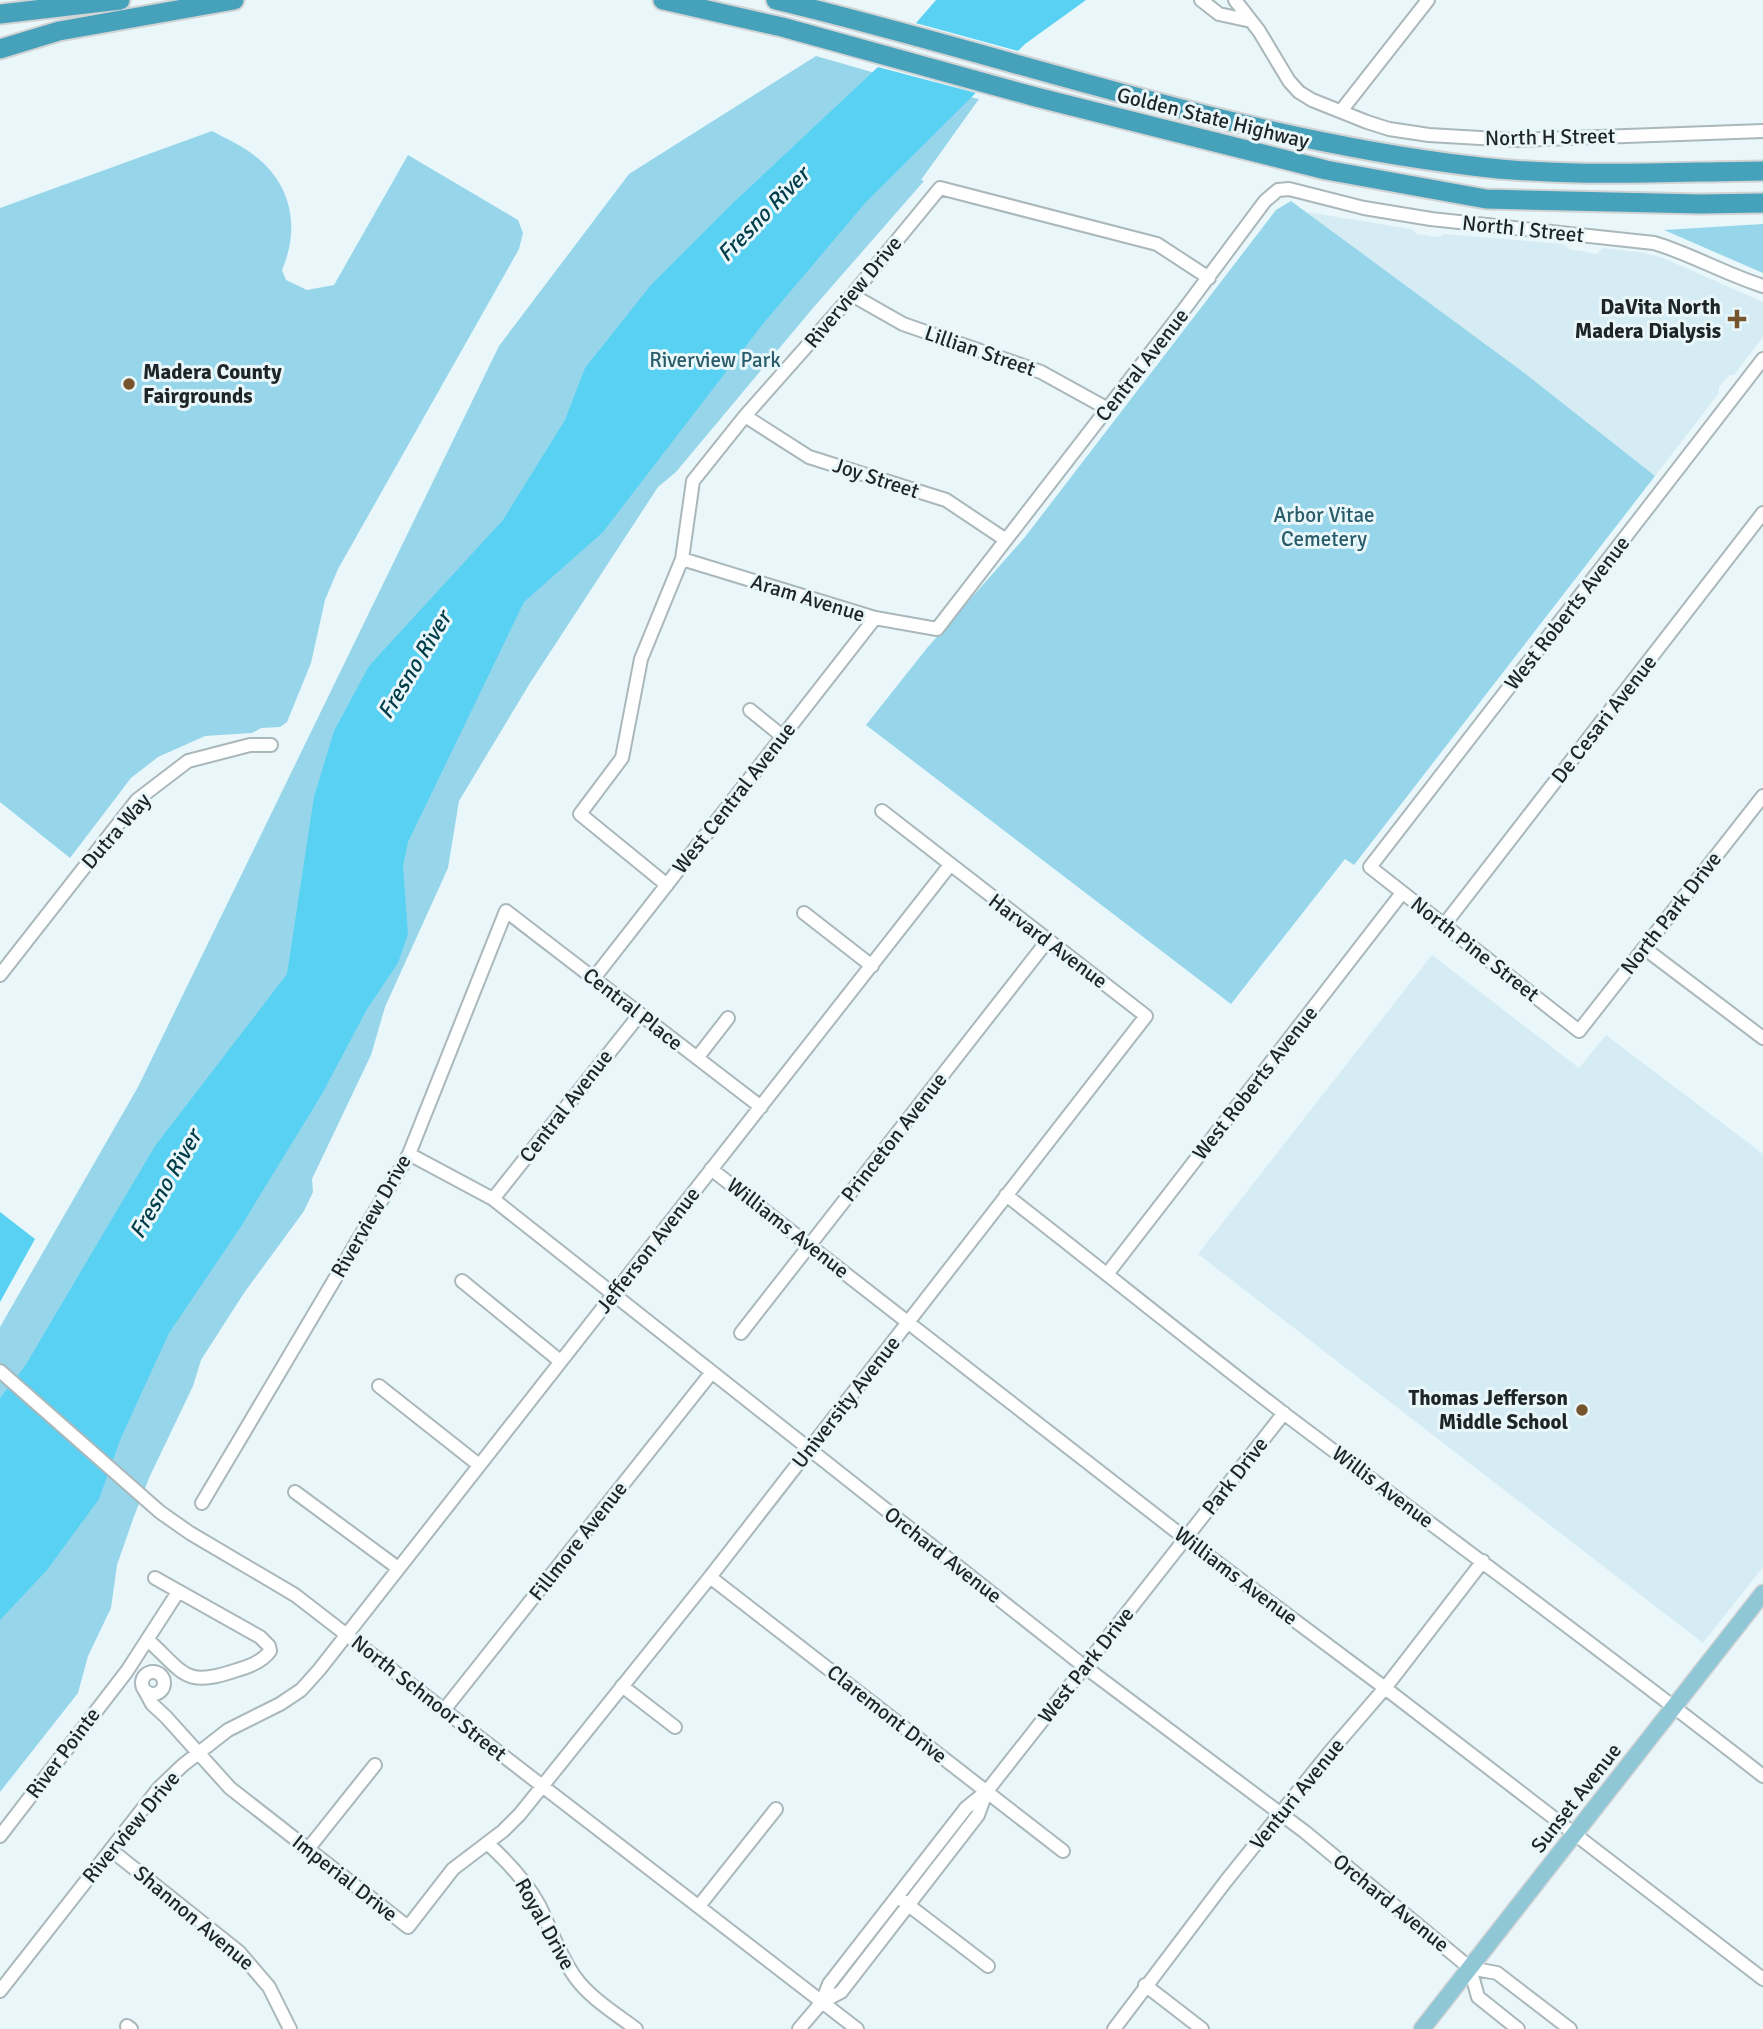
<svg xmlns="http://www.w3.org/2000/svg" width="1763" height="2029" font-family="Signika,sans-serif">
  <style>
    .built { fill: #d6ecf4 }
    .green { fill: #97d6ea }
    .water { fill: #59d1f3 }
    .pier { fill: #e9f7fb }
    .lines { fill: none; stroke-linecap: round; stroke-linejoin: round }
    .minor-casing { stroke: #aab7bb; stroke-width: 16 }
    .major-casing { stroke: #d2d3d4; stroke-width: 19 }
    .highway-casing { stroke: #d2d3d4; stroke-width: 23 }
    .minor { stroke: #fff; stroke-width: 12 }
    .major { stroke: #90c7d6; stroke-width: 16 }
    .highway { stroke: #46a1ba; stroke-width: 19 }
    .poi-dot { fill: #76542c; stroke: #e9f7fb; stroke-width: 2.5 }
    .labels { text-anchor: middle; stroke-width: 6; stroke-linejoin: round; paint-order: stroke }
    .street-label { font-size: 21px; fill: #1f2426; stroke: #e9f7fb }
    .poi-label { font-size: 21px; font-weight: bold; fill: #1f2426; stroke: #e9f7fb; text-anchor: end }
    .park-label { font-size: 21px; fill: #295b69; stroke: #e9f7fb }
    .water-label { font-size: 23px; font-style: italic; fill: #023c49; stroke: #e9f7fb }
  </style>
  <rect width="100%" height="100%" fill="#e9f7fb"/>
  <!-- built -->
  <path class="built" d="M1306 212 1411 229 1417 234 1438 237 1444 234 1564 244 1569 249 1597 254 1603 248 1645 253 1663 258 1763 302V337L1734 375H1729L1719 387V393L1655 476Z
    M1432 955 1579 1068 1606 1035 1763 1154V1567L1703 1643 1198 1254Z"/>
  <!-- green -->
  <path class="green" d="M816 56 910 83 979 99 921 180 924 181 813 308 676 472 658 487 530 683 459 801 448 868 385 1007 371 1055 312 1179 313 1192 304 1211 244 1293 201 1360 193 1386 149 1478 133 1519 117 1565 111 1608 88 1656 78 1693 0 1792V1327L138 1087 499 346 629 174Z
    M212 131C225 138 239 144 251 153 291 181 301 226 282 270L286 280 307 290 334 285 408 155 518 220 523 233 519 249 338 569 325 600 311 663 287 722 280 727 261 728 252 733 205 736 158 757 131 778 70 858 0 802V208Z
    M1291 201 1523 372 1655 476 1354 865 1345 859 1231 1004 866 725 927 648 1025 537 1276 210Z
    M1763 224V273L1664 230Z"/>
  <!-- water -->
  <path class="water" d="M936 0H1086L1025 44 866 202 762 325 603 532 524 602 408 842 403 866 408 934 398 963 367 1009 322 1094 240 1228 169 1333 120 1440 99 1499 47 1570 0 1620V1398L25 1366 155 1146 287 974 314 797 334 731 369 666 503 520 565 420 585 368 651 285 734 202 878 67Z
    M0 1212 35 1239 0 1302Z"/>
  <!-- pier -->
  <path class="pier" d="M912 22 1022 52 980 94 874 66Z"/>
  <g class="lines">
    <defs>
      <path id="minor" d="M1201 0 1219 14 1251 21
        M1235 0 1259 31 1289 81 1299 92 1312 100 1367 122 1389 129 1429 135 1514 140 1763 131
        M1341 111 1428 0
        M852 295 903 324 1041 372 1108 409
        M1763 359 1370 867 1579 1031 1763 796
        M745 416 809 457 946 500 1006 540
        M682 559 875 618 937 629 1186 307 1265 201 1278 190 1289 189 1364 208 1431 219 1654 243C1691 254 1725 274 1763 286
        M750 710 782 736
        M667 885 580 814 622 758 641 659 682 559 693 481 745 416 852 295 940 188 1157 244 1209 278
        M804 913 872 966
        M1444 925 1763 513
        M1644 948 1763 1038
        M0 975 137 800 188 761 250 745H271
        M594 978 875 618
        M697 1058 728 1018
        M409 1154 493 1199 1085 1667 1305 1832 1470 1968 1497 1973 1570 2029
        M711 1169 1186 1539 1385 1688 1763 1979
        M1006 1195C1100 1268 1192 1343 1286 1415 1445 1535 1606 1653 1763 1776
        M493 1199 640 1014
        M1108 1273 1402 893
        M462 1281 560 1361
        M741 1333 1048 940
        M0 1371 160 1512 190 1533 295 1595 857 2029
        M379 1386 479 1465
        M295 1492 398 1568
        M202 1503 409 1154 506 911 761 1107
        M710 1577 1063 1851
        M148 1640C185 1674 185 1688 237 1670 248 1667 263 1661 270 1651L269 1646 260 1637 155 1578
        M142 1683a11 11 0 1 1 22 0a11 11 0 1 1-22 0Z
        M622 1686 675 1727
        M145 1691 152 1704 166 1717 230 1788 408 1927 453 1869 503 1831 520 1814 710 1577 1146 1016 882 811
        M444 1710 712 1372
        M0 1836 127 1671 178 1592
        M487 1843C507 1861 526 1881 539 1905 551 1929 559 1955 575 1977 590 1998 615 2013 636 2029
        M308 1849 375 1765
        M111 1850 239 1952 269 1987 290 2029
        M903 1901 988 1966
        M699 1906 776 1809
        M1470 1968 1478 1997 1518 2029
        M1145 1985 1202 2029
        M0 1991 159 1788 183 1765 228 1730 280 1704 301 1690 319 1670 950 865
        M822 2002 841 1992 978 1815 986 1793
        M127 2026 131 2029
        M799 2029 822 2002 829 1984 966 1808 987 1791 1284 1413
        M1114 2029 1226 1881 1329 1753 1385 1688 1483 1561"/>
      <path id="major" d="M1422 2029 1763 1593"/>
      <path id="highway" d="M663 0 782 27 1036 97 1326 170 1486 199 1700 204 1763 203
        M776 0C1007 55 1234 138 1472 166 1568 178 1666 172 1763 171
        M0 14 120 0
        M0 49 59 31 234 0"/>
    </defs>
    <!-- minor casing -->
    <use href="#minor" class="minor-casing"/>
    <!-- major casing -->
    <use href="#major" class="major-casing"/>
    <!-- highway casing -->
    <use href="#highway" class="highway-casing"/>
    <!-- minor -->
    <use href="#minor" class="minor"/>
    <!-- major -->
    <use href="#major" class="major"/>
    <!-- highway -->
    <use href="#highway" class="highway"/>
  </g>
  <!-- markers -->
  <g class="poi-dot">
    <path d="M1733.5 308.5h7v7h7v7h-7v7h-7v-7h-7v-7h7z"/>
    <circle cx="129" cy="384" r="7"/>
    <circle cx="1582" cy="1410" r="7"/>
  </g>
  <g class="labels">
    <!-- street labels -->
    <g class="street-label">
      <text transform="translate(1213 118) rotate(14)" y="7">Golden State Highway</text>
      <text transform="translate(1550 137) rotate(-1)" y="7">North H Street</text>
      <text transform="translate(1523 229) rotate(6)" y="7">North I Street</text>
      <text transform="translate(853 292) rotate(-50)" y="7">Riverview Drive</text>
      <text transform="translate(980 351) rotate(19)" y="7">Lillian Street</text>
      <text transform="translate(1142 365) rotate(-52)" y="7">Central Avenue</text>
      <text transform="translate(876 478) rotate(18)" y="7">Joy Street</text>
      <text transform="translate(808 598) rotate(17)" y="7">Aram Avenue</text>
      <text transform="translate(1567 613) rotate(-52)" y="7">West Roberts Avenue</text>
      <text transform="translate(1604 719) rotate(-52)" y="7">De Cesari Avenue</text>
      <text transform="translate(734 798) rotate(-52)" y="7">West Central Avenue</text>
      <text transform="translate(116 831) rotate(-49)" y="7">Dutra Way</text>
      <text transform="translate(1671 913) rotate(-52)" y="7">North Park Drive</text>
      <text transform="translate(1048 941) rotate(37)" y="7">Harvard Avenue</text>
      <text transform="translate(1475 949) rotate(38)" y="7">North Pine Street</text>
      <text transform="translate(633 1009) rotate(38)" y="7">Central Place</text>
      <text transform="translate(1255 1083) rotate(-52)" y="7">West Roberts Avenue</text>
      <text transform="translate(566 1106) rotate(-52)" y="7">Central Avenue</text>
      <text transform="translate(894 1137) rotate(-52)" y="7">Princeton Avenue</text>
      <text transform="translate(371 1216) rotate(-60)" y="7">Riverview Drive</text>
      <text transform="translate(788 1228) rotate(38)" y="7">Williams Avenue</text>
      <text transform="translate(648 1250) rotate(-52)" y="7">Jefferson Avenue</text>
      <text transform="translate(846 1402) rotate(-52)" y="7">University Avenue</text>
      <text transform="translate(1235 1476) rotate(-52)" y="7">Park Drive</text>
      <text transform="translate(1383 1487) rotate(37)" y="7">Willis Avenue</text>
      <text transform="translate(578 1541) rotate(-52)" y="7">Fillmore Avenue</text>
      <text transform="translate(943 1555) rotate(38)" y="7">Orchard Avenue</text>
      <text transform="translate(1236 1576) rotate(37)" y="7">Williams Avenue</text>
      <text transform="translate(1086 1665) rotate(-52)" y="7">West Park Drive</text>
      <text transform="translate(429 1698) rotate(38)" y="7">North Schnoor Street</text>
      <text transform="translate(887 1714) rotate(38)" y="7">Claremont Drive</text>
      <text transform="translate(63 1753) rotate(-53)" y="7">River Pointe</text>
      <text transform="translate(1297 1794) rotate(-51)" y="7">Venturi Avenue</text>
      <text transform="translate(1576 1798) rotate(-52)" y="7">Sunset Avenue</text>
      <text transform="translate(131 1827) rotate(-50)" y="7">Riverview Drive</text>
      <text transform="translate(345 1878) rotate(38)" y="7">Imperial Drive</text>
      <text transform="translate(1391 1903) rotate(39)" y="7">Orchard Avenue</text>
      <text transform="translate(194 1918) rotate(40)" y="7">Shannon Avenue</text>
      <text transform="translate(545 1924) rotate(61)" y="7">Royal Drive</text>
    </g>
    <!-- poi labels -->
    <g class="poi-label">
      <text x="1721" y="314">DaVita North<tspan x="1721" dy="24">Madera Dialysis</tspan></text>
      <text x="143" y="379" text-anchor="start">Madera County<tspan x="143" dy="24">Fairgrounds</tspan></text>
      <text x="1568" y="1405">Thomas Jefferson<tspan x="1568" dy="24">Middle School</tspan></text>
    </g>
    <!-- park labels -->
    <g class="park-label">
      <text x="715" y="367">Riverview Park</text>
      <text x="1324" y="522">Arbor Vitae<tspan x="1324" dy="24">Cemetery</tspan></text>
    </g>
    <!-- water labels -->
    <g class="water-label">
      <text transform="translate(763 214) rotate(-46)" y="8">Fresno River</text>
      <text transform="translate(414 665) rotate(-59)" y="8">Fresno River</text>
      <text transform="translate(165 1184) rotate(-60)" y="8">Fresno River</text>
    </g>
  </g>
</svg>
